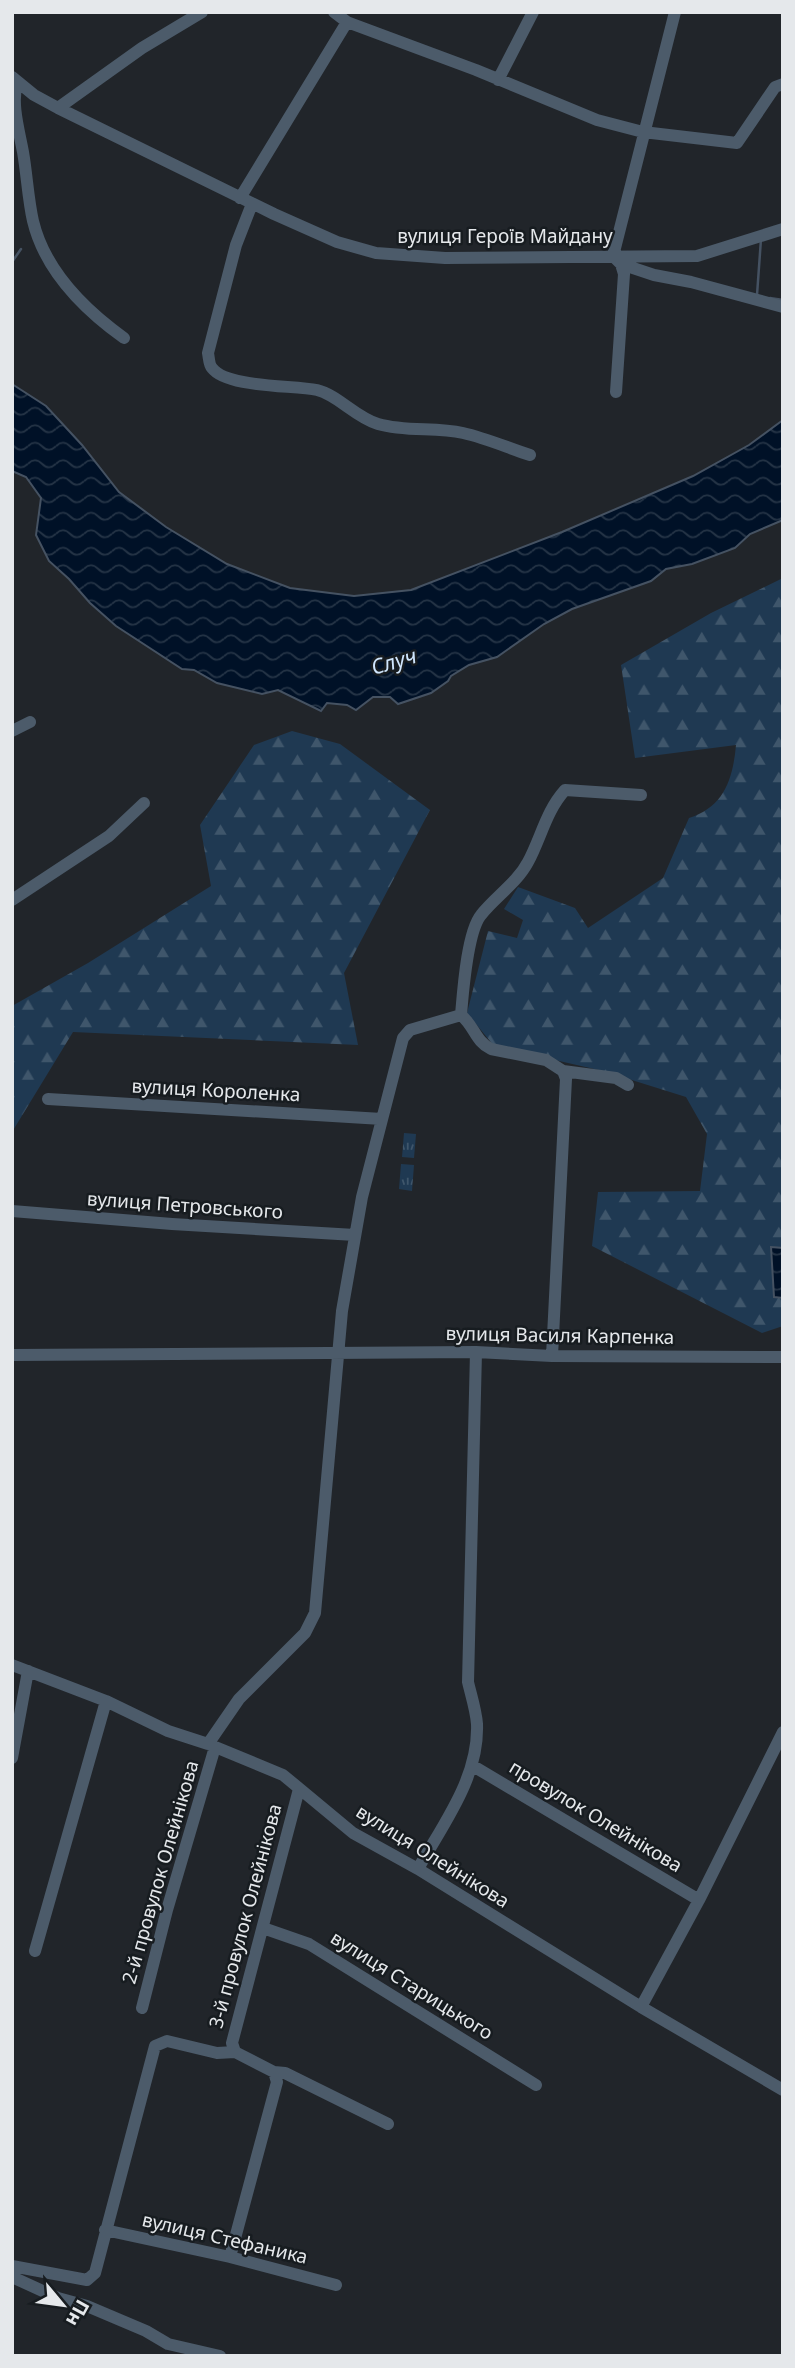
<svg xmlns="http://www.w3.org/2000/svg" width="795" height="2368" font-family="'Noto Sans',sans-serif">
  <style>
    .forest { fill: url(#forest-firs) }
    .park { fill: url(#park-tufts) }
    .water { fill: url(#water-waves); stroke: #455262; stroke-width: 2 }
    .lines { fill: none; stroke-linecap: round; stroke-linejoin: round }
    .stream { stroke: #455262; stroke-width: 2.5 }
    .minor { stroke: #4c5b6a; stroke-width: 12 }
    .labels { text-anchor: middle; stroke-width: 5; stroke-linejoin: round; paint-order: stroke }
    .street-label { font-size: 19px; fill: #e5e8eb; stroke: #171c20 }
    .water-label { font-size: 21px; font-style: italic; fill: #d0e6fd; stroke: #171c20 }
  </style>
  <defs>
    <pattern id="forest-firs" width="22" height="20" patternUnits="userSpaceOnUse" patternTransform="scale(1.75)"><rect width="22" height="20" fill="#1f3952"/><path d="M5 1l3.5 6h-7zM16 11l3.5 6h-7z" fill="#3f566b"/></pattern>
    <pattern id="park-tufts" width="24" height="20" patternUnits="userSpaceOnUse" patternTransform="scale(1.75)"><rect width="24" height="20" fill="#1f3952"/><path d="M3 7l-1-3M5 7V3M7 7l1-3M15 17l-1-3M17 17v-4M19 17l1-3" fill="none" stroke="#3f566b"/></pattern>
    <pattern id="water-waves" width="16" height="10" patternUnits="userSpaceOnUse" patternTransform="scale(1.75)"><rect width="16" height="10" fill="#001127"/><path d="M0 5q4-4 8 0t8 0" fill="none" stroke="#253446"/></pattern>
  </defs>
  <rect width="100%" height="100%" fill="#21252a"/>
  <!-- forest -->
  <path class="forest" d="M783 578V1326L762 1333 592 1246 598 1192 700 1191 707 1134 686 1097 603 1071 494 1046 467 1013 488 931 517 938 523 920 504 909 518 887 575 908 588 928 663 878 689 818C724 807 733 779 736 745L635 758 621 665 711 613Z
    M292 731 340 744 430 810 344 973 358 1045 73 1032 12 1132V1006L88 963 211 886 200 825 254 745Z"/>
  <!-- park -->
  <path class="park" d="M404 1133 416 1134 414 1158 402 1157Z
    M401 1164 414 1165 412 1191 399 1189Z"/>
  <!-- water -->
  <path class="water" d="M12 384 46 406 82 445 119 492 166 527 227 564 290 588 354 596 411 590 562 532 693 476 749 445 783 420V520L750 534 735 548 692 564 666 569 651 581 572 609 544 624 497 657 469 665 451 676 448 681 431 693 398 704 390 697H373L356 710 347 705 327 703 321 711 278 690 262 694 217 683 194 670 182 669 116 626 90 603 69 579 49 561 36 535 41 498 26 477 12 471Z
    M771 1247 783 1248V1298L774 1297Z"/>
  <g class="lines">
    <!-- stream -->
    <path class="stream" d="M12 262 21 249
      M757 295 761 239
      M770 298 783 300"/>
    <!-- minor -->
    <path class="minor" d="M334 12 347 22 476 70 597 120 643 132 737 143 775 87 783 84
      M12 77 34 95 58 108 274 214 337 242 376 253 445 258 697 256 783 229
      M498 80 533 12
      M12 82 17 83C11 104 19 130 23 152 27 175 28 199 33 221 45 271 85 310 124 338
      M58 108 142 48 202 12
      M240 198 347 22
      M252 204 236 245 208 353C209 358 209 365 212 368 227 388 293 385 317 390 338 395 355 417 378 424 406 432 435 427 463 433 486 438 508 448 530 455
      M621 264 654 275 691 282 783 307
      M616 392 624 274 621 264 613 256 675 12
      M12 731 30 722
      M12 900 109 836 144 803
      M461 1015C475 1027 475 1041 491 1049L546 1060 563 1071
      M48 1099 382 1119
      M12 1211 172 1224 355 1235
      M12 1355 476 1352 552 1356 783 1357
      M552 1356 566 1079 563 1071 616 1078 628 1085
      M12 1665 106 1701 168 1731 208 1744 283 1775 353 1833 418 1869 641 2007 783 2090
      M208 1744 239 1699 305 1633 315 1613 342 1311 362 1197 403 1038 410 1030 461 1015C463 992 467 932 481 915 495 897 517 883 528 862 541 838 546 811 565 790L641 795
      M12 1758 28 1671
      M473 1766 699 1900
      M418 1869C443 1824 479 1778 477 1724 476 1710 471 1695 468 1682L476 1352
      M263 1928 309 1944 536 2085
      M35 1951 106 1701
      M641 2007 699 1900 783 1732
      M142 2008 167 1910 215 1747
      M235 2052 232 2043 299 1789
      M274 2072 285 2073 388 2124
      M105 2230 230 2257 336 2285
      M12 2266 87 2280 95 2273 155 2046 167 2041 217 2053 235 2052 274 2072 277 2082 230 2257
      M12 2277 58 2298 87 2306 146 2331 168 2344 220 2356"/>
  </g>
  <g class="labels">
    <!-- street labels -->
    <g class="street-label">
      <text x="505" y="243">вулиця Героїв Майдану</text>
      <text transform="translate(216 1090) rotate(3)" y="7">вулиця Короленка</text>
      <text transform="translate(185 1205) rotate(4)" y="7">вулиця Петровського</text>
      <text transform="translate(560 1335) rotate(1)" y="7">вулиця Василя Карпенка</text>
      <text transform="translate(596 1816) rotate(31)" y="7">провулок Олейнікова</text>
      <text transform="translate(433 1856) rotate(32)" y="7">вулиця Олейнікова</text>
      <text transform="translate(160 1872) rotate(-74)" y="7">2-й провулок Олейнікова</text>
      <text transform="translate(245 1916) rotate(-75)" y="7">3-й провулок Олейнікова</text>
      <text transform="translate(412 1985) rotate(32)" y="7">вулиця Старицького</text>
      <text transform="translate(225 2238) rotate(13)" y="7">вулиця Стефаника</text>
    </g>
    <!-- water labels -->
    <g class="water-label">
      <text transform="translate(394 662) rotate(-16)" y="7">Случ</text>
    </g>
  </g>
  <!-- border -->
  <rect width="795" height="2368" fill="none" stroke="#e5e8eb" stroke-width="28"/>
  <!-- north arrow -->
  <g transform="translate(63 2305) rotate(119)" stroke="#171c20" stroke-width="5" paint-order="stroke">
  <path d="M0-5L12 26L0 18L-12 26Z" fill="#e5e8eb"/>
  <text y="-10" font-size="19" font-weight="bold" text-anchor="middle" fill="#e5e8eb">Пн</text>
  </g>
</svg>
